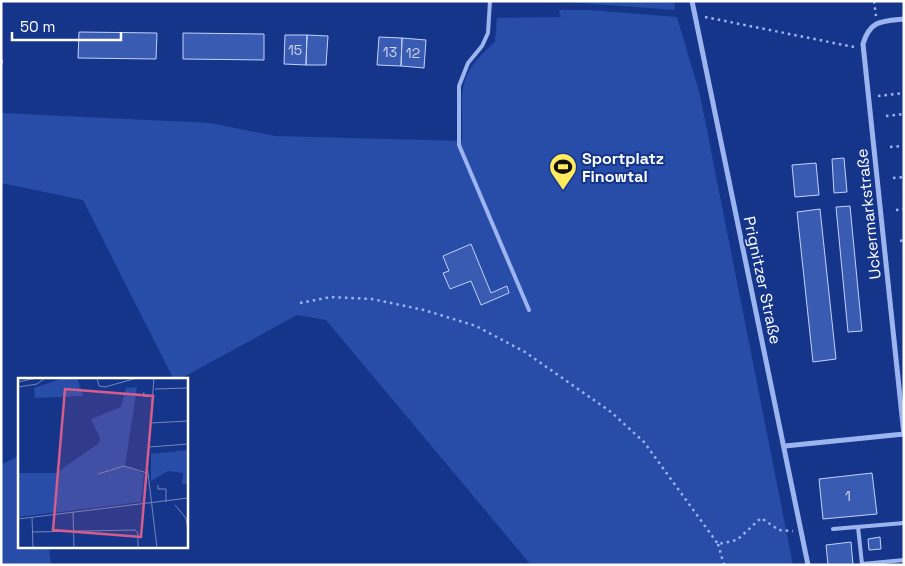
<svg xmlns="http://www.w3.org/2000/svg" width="905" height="566" font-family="'Space Grotesk',sans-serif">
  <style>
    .green { fill: #274da9 }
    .building { fill: #395bb2; stroke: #c3d3fb }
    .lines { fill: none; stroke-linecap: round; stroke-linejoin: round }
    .path { stroke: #9db5ef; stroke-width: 2.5; stroke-dasharray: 2.5 4; stroke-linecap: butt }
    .lane { stroke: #9db5ef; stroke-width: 4 }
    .street { stroke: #9db5ef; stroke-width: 5 }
    .labels { text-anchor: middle; stroke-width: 4; stroke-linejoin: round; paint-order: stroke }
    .number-label { font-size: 14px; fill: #ced6ec }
    .poi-label { font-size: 16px; font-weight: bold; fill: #fff; stroke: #15358b; text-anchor: start }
    .street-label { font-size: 16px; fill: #fff; stroke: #15358b }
    .inset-road { fill: none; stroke: #7386b9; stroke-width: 1 }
    .view { fill: #d45d8c; fill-opacity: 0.15; stroke: #d45d8c; stroke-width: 2.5 }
    .inset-edge { fill: none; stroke: #fff; stroke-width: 2.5 }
  </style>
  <rect width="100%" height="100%" fill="#15358b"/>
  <!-- green -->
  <path class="green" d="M674 1 675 10 569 2V1Z
    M559 10H590L677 17 700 95 793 565H531L326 320 297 315 178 380H174L83 200 1 183V113L210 123 275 136 462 141C464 91 453 78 495 42L497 18 561 17Z
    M19 456V547H49L51 565H1V465Z"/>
  <!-- building -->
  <path class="building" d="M79 32 157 33 156 59 78 58Z
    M183 33 264 34V60L183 59Z
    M285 35H307L306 65 284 64Z
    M307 35 328 36 326 65H306Z
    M379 37 402 38 401 66 377 65Z
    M402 38 426 40 424 68 401 66Z
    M844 158 847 192 834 193 832 159Z
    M816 163 819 195 795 197 792 165Z
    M850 206 862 331 848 332 836 207Z
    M820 209 836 359 813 362 797 212Z
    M471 244 491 293 507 286 509 293 481 305 471 281 450 289 443 273 449 271 443 256Z
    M872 473 877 514 823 519 819 479Z
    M880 537 881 549 869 550 868 539Z
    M851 542 853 565H828L826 545Z"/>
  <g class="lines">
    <!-- path -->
    <path class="path" d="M874 1 876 16
      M705 17 854 47
      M878 96 904 93
      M886 116 904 114
      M890 147 904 146
      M893 178 904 177
      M896 210 904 209
      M900 241 904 240
      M903 273H904
      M300 303 330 297 372 299 424 310 476 326 525 352 611 412 644 442 718 544 737 540 761 518 779 530 793 531
      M718 544 724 565"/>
    <!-- lane -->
    <path class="lane" d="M490 1 488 33 482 46 468 63 459 86V145L529 310
      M1 61V62
      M858 527 862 564 904 560
      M833 529 904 523"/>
    <!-- street -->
    <path class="street" d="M692 1 808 565
      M904 19C882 21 870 20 863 44L904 435
      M785 446 904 434"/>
  </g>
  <!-- icons -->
  <defs>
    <symbol id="stadium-pin" viewBox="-11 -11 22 30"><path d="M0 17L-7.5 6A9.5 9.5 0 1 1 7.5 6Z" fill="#ffeb5b" stroke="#15358b"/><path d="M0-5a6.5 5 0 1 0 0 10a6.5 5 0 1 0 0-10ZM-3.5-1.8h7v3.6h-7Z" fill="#111"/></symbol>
  </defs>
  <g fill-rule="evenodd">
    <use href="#stadium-pin" x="547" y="151" width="32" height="43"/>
  </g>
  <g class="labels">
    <!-- number labels -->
    <g class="number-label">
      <text x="295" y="55">15</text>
      <text x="390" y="57">13</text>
      <text x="413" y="58">12</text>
      <text x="848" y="501">1</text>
    </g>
    <!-- poi labels -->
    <g class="poi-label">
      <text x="582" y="164">Sportplatz<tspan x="582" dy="18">Finowtal</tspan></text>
    </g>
    <!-- street labels -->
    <g class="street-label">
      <text transform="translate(868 214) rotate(-96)" y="6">Uckermarkstraße</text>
      <text transform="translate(763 280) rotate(78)" y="6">Prignitzer Straße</text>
    </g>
  </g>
  <!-- overview -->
  <g transform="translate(18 378)">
    <rect width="170" height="170" fill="#15358b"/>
    <path d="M45 0H59L65 18 17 20 16 10ZM119 9 107 88 126 96 123 124 0 139V95H38L81 65 82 60 73 41 103 29 108 10ZM170 72V106H164L165 95 150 93 133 103V76Z" fill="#274da9"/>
    <path class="inset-road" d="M79 0 81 8 87 9 119 0M136 0 129 87 139 170M0 4 18 0M0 9 19 6 27 0M137 11 170 10M126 14 125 18H136M133 45 170 43M131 69 170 66M80 96 106 88 129 95M140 107V111H148V124M157 127 168 140 170 152M55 134 56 170M14 139 15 170M0 141 170 120M14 154 117 152 120 155V170"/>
    <path class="view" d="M47 11 135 18 123 159 35 152Z"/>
    <rect width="170" height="170" class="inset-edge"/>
  </g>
  <!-- border -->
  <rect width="905" height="566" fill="none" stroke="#ffffff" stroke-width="5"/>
  <!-- scale -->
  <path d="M12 32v8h109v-8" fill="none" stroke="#ffffff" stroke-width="2.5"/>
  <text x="20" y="32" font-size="15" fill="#ffffff" stroke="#15358b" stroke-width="4" paint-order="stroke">50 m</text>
</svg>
